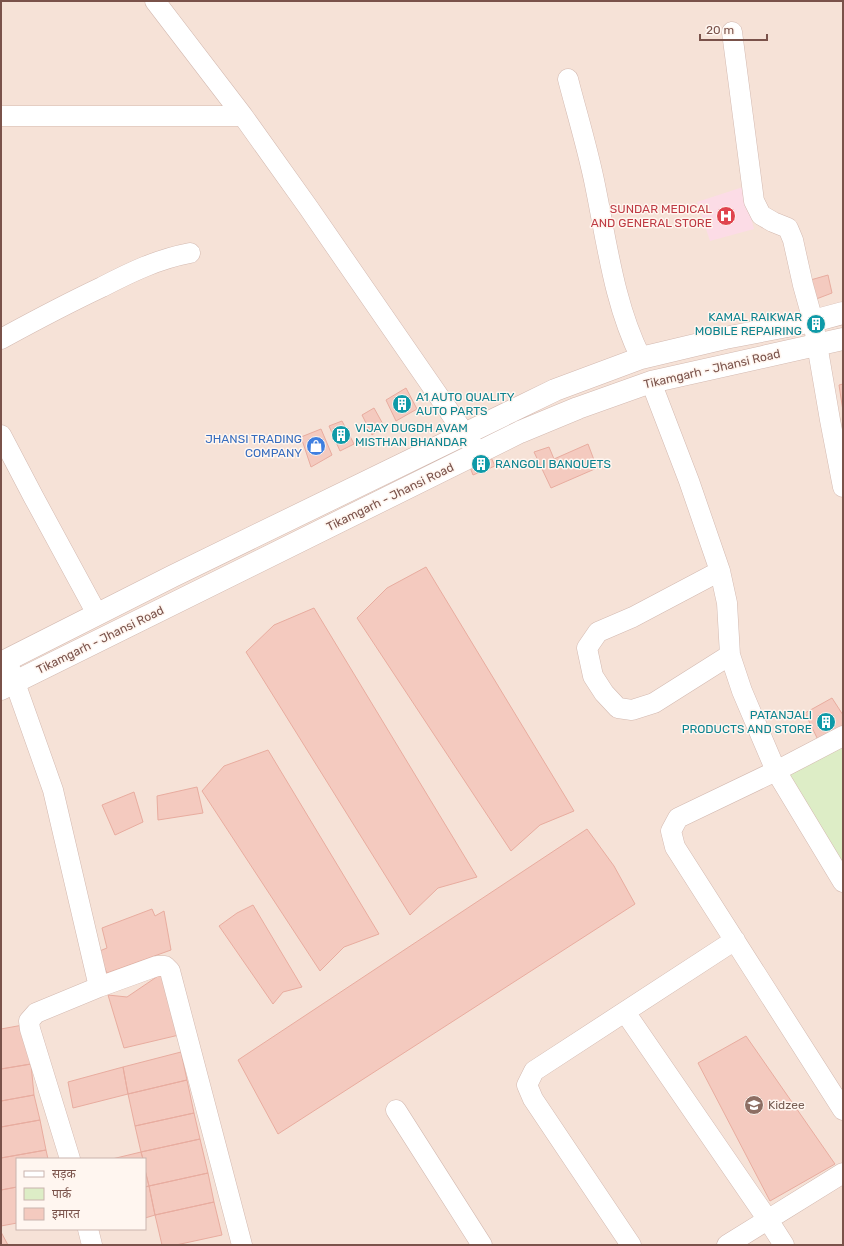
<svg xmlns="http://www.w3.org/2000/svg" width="844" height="1246" font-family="Rubik,'Noto Sans Devanagari',sans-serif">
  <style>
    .residential { fill: #f6e2d7; fill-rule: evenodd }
    .medical { fill: #fcdce6 }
    .green { fill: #ddedc6 }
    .building { fill: #f4cabf; stroke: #e8ac9f }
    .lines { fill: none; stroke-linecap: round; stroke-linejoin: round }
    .minor-casing { stroke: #d3b9b0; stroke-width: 21 }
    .tertiary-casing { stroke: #d3b9b0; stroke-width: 23 }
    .minor { stroke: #fff; stroke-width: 20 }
    .tertiary { stroke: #fff; stroke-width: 22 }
    .labels { text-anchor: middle; stroke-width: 3; stroke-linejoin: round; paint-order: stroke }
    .health-label { font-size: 12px; fill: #be3a42; stroke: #fff6f0; text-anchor: end }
    .culture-label { font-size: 12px; fill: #0d838f; stroke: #fff6f0; text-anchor: start }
    .street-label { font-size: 12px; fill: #7a524a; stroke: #fff6f0 }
    .shop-label { font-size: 12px; fill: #366cbe; stroke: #fff6f0; text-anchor: end }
    .education-label { font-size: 12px; fill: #785e54; stroke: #fff6f0; text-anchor: start }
  </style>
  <rect width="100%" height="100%" fill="#fdf1e9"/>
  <!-- residential -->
  <path class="residential" d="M1 1H843V1245H1ZM17 1159H145V1229H17Z"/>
  <!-- medical -->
  <path class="medical" d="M743 187 754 229 710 241 697 202Z"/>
  <!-- green -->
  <path class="green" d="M843 743V866L785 774Z"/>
  <!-- building -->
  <path class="building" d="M828 275 832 293 811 301 807 281Z
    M843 384V411L839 385Z
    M406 388 417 409 396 421 386 400Z
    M374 408 384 426 372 435 362 415Z
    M342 421 354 444 340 451 329 426Z
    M321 429 332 455 311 467 301 437Z
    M588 444 597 468 551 488 534 452 549 447 554 459Z
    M488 451 495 466 473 475 468 462Z
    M426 567 574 811 540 825 511 851 357 618 387 588Z
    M314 608 477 877 438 888 410 915 246 652 274 625Z
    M832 698 843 715V729L819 742 805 713Z
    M268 750 379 934 344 947 320 971 202 791 224 766Z
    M197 787 203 813 158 820 157 796Z
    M134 792 143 822 115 835 102 805Z
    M587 829 614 866 635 904 278 1134 238 1060Z
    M253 905 302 987 283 992 273 1004 219 926 237 913Z
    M152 909 155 916 164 911 171 950 107 973 97 952 107 948 102 928Z
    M161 974 179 1035 124 1048 108 995 127 997Z
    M23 1025 31 1064 1 1069V1029Z
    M746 1036 835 1164 770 1201 698 1063Z
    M181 1052 187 1080 128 1094 123 1067Z
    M31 1064 34 1095 1 1101V1069Z
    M123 1067 128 1094 73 1108 68 1082Z
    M187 1080 194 1113 135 1126 128 1094Z
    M34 1095 40 1120 1 1127V1101Z
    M194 1113 200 1139 141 1152 135 1126Z
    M40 1120 46 1150 1 1158V1127Z
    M200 1139 208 1173 149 1186 145 1170V1159H143L141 1152Z
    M46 1150 48 1159H17V1187L1 1190V1158Z
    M141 1152 143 1159H112Z
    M145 1170 149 1186 145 1187Z
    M208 1173 214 1202 155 1215 149 1186Z
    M149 1186 155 1215 145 1218V1187Z
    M17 1187V1223L1 1226V1190Z
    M214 1202 222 1235 176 1245H162L155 1215Z
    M1 1232 8 1245H1Z"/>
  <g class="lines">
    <defs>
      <path id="minor" d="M155 1 243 116 308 207 478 453
        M732 32 754 201 761 215 773 222 788 228 793 240 803 285 813 321 830 420 843 487
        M568 79C577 114 588 150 595 185 607 243 614 304 641 358
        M1 116H243
        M1 339C34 321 68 303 102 287 131 272 158 259 190 253
        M651 382 689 481 720 571 727 603 730 655 742 691 776 771 843 736
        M1 435 33 496 97 614
        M720 571 633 617 598 632 587 648 593 676 604 693 618 708 632 710 654 703 730 655
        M7 660 53 790 99 987 36 1013 29 1021 30 1029 70 1159
        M843 882 776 771 678 818 671 831 675 847 843 1110
        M99 987 157 966H165L170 971 242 1245
        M625 1012 768 1220 784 1245
        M396 1110 482 1245
        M88 1229 92 1245
        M631 1245 533 1099 527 1085 534 1071 735 940
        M727 1245 843 1173"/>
      <path id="tertiary" d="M1 663 173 576 555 390 641 358 725 338 813 321 843 313
        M1 689 520 432 578 408 651 382 843 339"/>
    </defs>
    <!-- minor casing -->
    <use href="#minor" class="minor-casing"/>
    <!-- tertiary casing -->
    <use href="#tertiary" class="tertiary-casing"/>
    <!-- minor -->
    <use href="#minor" class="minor"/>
    <!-- tertiary -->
    <use href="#tertiary" class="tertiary"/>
  </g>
  <!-- icons -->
  <defs>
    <symbol id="hospital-disc" viewBox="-11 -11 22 22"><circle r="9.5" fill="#e0444e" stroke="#fff6f0"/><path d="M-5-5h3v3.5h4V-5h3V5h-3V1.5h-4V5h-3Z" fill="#fff"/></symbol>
    <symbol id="building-disc" viewBox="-11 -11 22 22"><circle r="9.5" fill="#0f9aa8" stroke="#fff6f0"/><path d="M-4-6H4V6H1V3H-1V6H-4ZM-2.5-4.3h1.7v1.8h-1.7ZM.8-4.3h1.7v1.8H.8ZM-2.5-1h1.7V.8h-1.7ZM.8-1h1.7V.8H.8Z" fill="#fff"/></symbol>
    <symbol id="shop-disc" viewBox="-11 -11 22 22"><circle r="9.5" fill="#3f7fe0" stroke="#fff6f0"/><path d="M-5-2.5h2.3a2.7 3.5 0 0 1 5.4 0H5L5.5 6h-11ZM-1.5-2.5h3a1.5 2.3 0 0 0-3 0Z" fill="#fff"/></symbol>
    <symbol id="school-disc" viewBox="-11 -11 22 22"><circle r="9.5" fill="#8d6e63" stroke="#fff6f0"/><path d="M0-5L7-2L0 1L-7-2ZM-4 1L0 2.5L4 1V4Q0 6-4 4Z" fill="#fff"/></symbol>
  </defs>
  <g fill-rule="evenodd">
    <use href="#hospital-disc" x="715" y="205" width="22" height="22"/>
    <use href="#building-disc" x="805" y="313" width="22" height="22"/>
    <use href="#building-disc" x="391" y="393" width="22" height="22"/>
    <use href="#building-disc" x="330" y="424" width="22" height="22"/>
    <use href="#shop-disc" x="305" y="435" width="22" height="22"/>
    <use href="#building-disc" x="470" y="453" width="22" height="22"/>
    <use href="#building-disc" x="815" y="711" width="22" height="22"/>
    <use href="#school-disc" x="743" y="1094" width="22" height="22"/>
  </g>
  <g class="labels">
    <!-- health labels -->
    <g class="health-label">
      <text x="712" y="213">SUNDAR MEDICAL<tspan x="712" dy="14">AND GENERAL STORE</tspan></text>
    </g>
    <!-- culture labels -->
    <g class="culture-label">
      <text x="802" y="321" text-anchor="end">KAMAL RAIKWAR<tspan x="802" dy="14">MOBILE REPAIRING</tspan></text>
      <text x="416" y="401">A1 AUTO QUALITY<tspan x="416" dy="14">AUTO PARTS</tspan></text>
      <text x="355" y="432">VIJAY DUGDH AVAM<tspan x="355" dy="14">MISTHAN BHANDAR</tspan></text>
      <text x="495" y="468">RANGOLI BANQUETS</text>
      <text x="812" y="719" text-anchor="end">PATANJALI<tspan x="812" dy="14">PRODUCTS AND STORE</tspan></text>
    </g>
    <!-- street labels -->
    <g class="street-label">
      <text transform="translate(712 369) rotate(-13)" y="4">Tikamgarh - Jhansi Road</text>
      <text transform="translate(390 497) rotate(-26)" y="4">Tikamgarh - Jhansi Road</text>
      <text transform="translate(100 640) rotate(-26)" y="4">Tikamgarh - Jhansi Road</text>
    </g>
    <!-- shop labels -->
    <g class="shop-label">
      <text x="302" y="443">JHANSI TRADING<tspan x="302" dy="14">COMPANY</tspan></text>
    </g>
    <!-- education labels -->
    <g class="education-label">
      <text x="768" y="1109">Kidzee</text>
    </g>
  </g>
  <!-- border -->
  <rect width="844" height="1246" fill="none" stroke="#7a524a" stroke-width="4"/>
  <!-- legend -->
  <rect x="16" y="1158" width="130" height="72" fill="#fff6f0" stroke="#cab4ae"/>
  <rect x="24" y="1171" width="20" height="6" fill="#ffffff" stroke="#cab4ae"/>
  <text x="52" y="1178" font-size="12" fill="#7a524a">सड़क</text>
  <rect x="24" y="1188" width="20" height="12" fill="#ddedc6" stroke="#cab4ae"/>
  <text x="52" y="1198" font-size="12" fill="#7a524a">पार्क</text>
  <rect x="24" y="1208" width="20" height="12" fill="#f4cabf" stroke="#cab4ae"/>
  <text x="52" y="1218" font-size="12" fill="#7a524a">इमारत</text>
  <!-- scale -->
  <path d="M700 34v6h67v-6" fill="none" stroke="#7a524a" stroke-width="2"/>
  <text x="706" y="34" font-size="12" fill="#7a524a" stroke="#fff6f0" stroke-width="3" paint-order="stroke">20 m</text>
</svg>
